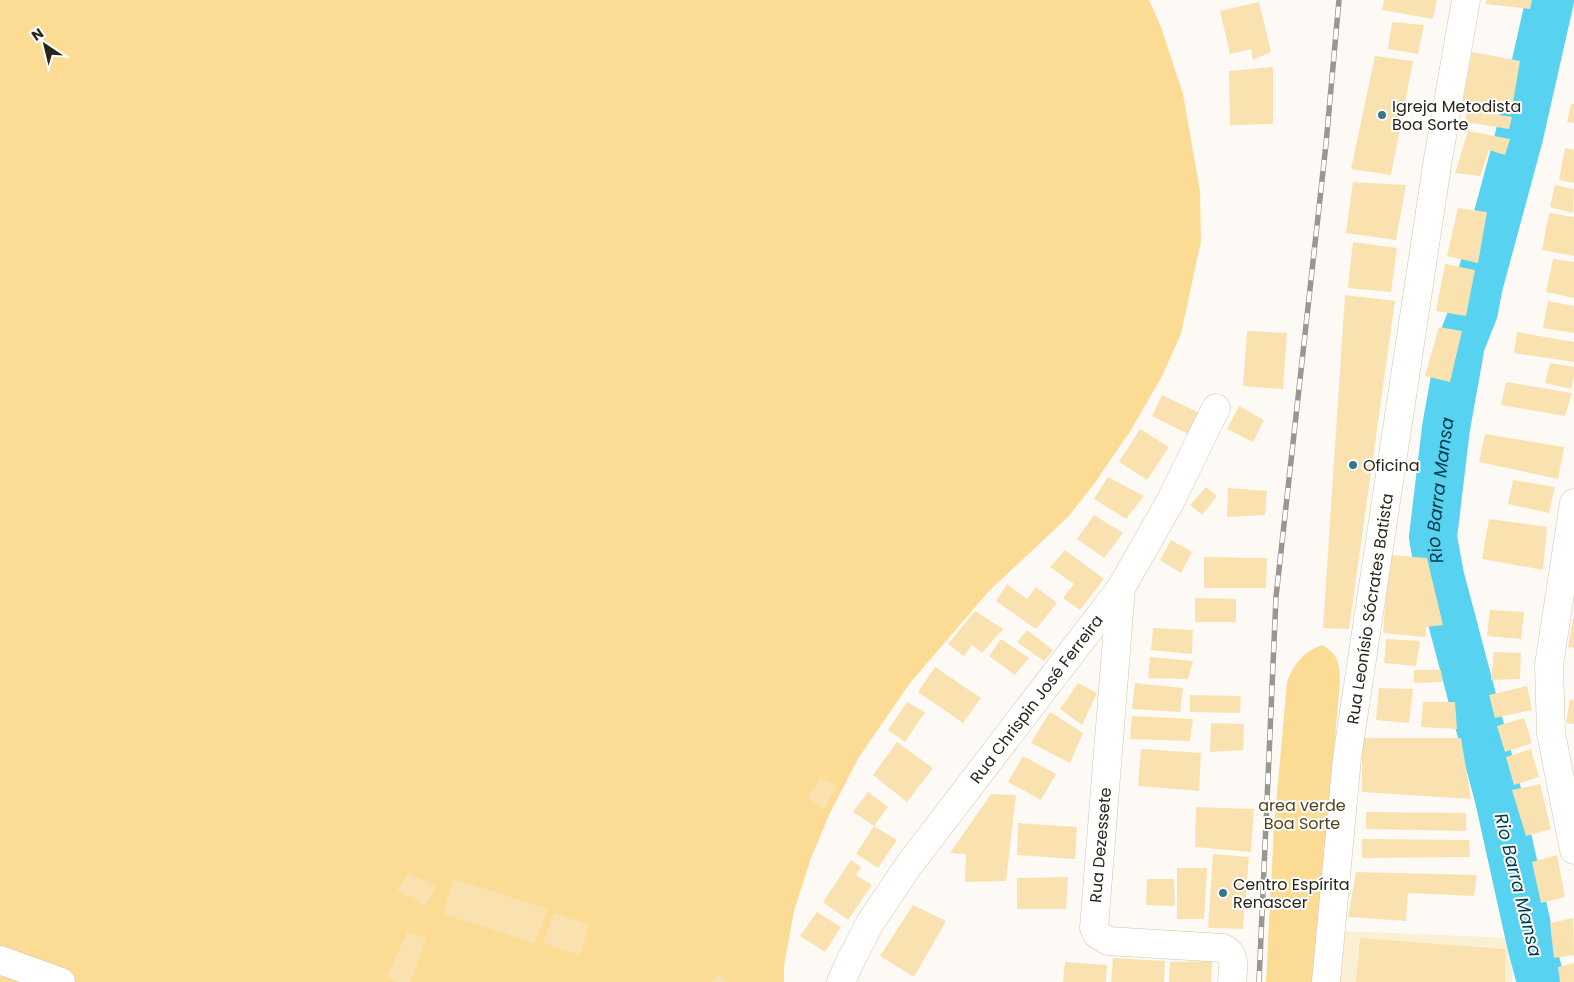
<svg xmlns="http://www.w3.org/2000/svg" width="1574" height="982" font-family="Poppins,sans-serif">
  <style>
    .built { fill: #fcf0d4 }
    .green { fill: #fcdc95 }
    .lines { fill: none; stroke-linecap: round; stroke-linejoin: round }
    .river { stroke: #57d2f0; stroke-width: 48 }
    .building { fill: #f9e2b0 }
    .minor-casing { stroke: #d1c5aa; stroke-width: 29 }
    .tertiary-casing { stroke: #d1c5aa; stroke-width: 29 }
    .minor { stroke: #fff; stroke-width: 28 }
    .tertiary { stroke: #fff; stroke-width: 28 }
    .rail-casing { stroke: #9b9790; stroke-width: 5.5 }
    .rail { stroke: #fff; stroke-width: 4; stroke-dasharray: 11; stroke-linecap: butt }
    .poi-dot { fill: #357789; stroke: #fff; stroke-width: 2 }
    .labels { text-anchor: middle; stroke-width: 4; stroke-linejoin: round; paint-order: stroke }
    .poi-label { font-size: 16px; fill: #2a251b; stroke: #fff; text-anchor: start }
    .street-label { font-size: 16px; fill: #2a251b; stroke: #fff }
    .park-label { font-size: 16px; fill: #53431e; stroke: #fff }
    .water-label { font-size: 18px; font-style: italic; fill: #003b48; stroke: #fff }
  </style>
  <rect width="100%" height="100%" fill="#fdfaf5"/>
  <!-- built -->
  <path class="built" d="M1343 931 1514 938 1512 982H1339Z"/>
  <!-- green -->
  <path class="green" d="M0 0H1149L1161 27 1183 94 1200 191 1201 241 1181 334 1162 376 1131 430 1094 484 1068 517 989 591 910 683 859 757 830 813 811 858 794 911 784 966V982H0Z
    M1322 645C1339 655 1339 662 1340 681L1314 982H1266L1274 827 1287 682C1294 664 1303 652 1322 645Z"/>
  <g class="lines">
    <!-- river -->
    <path class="river" id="s1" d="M1541 982 1531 944 1499 799 1440 576 1433 537 1446 428 1461 344 1474 311 1479 285 1519 137 1550 0"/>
  </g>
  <!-- building -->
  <path class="building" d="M1384 0H1437L1433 19 1382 10Z
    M1486 0H1532L1530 9 1486 4Z
    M1259 2 1271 52 1253 60 1251 49 1230 54 1220 11Z
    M1392 22 1424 25 1418 54 1388 49Z
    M1472 52 1520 61 1511 114 1462 106Z
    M1375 56 1413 61 1391 175 1351 169Z
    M1273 67V124L1230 125 1229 71Z
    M1571 104H1574V123L1567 122Z
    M1467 110 1512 117 1509 129 1465 122Z
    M1468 131 1510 139 1505 155 1489 150 1480 176 1455 173Z
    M1565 148 1574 150V183L1559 180Z
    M1353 182 1406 185 1396 240 1346 233Z
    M1555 185 1574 189 1573 213 1550 207Z
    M1458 208 1487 212 1478 263 1447 256Z
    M1549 213 1574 217V256L1542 250Z
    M1353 242 1397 248 1391 292 1348 288Z
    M1553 259 1574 262V298L1546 292Z
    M1445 264 1475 270 1466 316 1436 311Z
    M1345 295 1395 301 1349 629 1323 628Z
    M1548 301 1574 306V333L1543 328Z
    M1439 327 1462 331 1450 382 1425 376Z
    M1247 331 1287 333 1283 389 1243 386Z
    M1517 332 1574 342V362L1514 353Z
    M1550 363 1574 367V377L1571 389 1545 383Z
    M1506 382 1572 393 1565 416 1501 405Z
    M1162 395 1204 415 1192 436 1152 416Z
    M1239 406 1264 420 1253 442 1227 429Z
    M1140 429 1169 447 1147 480 1119 462Z
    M1485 434 1564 447 1558 479 1479 462Z
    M1108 477 1144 496 1126 519 1094 499Z
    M1513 480 1555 487 1549 513 1508 504Z
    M1206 487 1217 496 1202 515 1190 505Z
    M1228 488 1267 491 1265 515 1227 517Z
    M1094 515 1123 533 1104 558 1077 539Z
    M1489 519 1547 527 1543 570 1482 559Z
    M1171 540 1192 552 1181 573 1160 560Z
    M1065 550 1104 579 1080 610 1063 598 1074 584 1050 567Z
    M1389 555 1427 558 1443 625 1426 627 1425 637 1383 633Z
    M1204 557 1267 558 1266 588H1204Z
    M1007 584 1027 599 1036 587 1057 603 1036 629 996 601Z
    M1195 598 1236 599V622H1195Z
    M1490 610 1524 612 1521 639 1487 636Z
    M975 611 1003 629 982 653 972 645 964 656 948 644Z
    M1573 619H1574V648L1568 647Z
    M1153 628 1193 630 1192 654 1151 650Z
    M1027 630 1053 650 1044 661 1017 642Z
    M1001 639 1029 658 1015 675 989 656Z
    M1386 639 1420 641 1416 666 1384 663Z
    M1494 652 1521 653 1520 679 1491 680Z
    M1150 657 1193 661 1188 679 1148 678Z
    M935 667 981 698 963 723 918 692Z
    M1414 670H1441L1442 682 1414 683Z
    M1078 683 1097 693 1082 725 1060 709Z
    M1135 683 1183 688 1180 712 1132 709Z
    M1527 686 1532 710 1495 718 1489 695Z
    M1379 688 1413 689 1409 723 1376 720Z
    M1190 695 1241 696 1240 713 1190 712Z
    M1570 699 1574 700V724L1566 723Z
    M907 702 925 712 905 742 888 730Z
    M1423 702H1455L1457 729 1421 727Z
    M1050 712 1083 733 1070 763 1031 743Z
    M1132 716 1193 719 1190 741 1130 739Z
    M1524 718 1532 743 1505 752 1497 726Z
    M1211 723 1244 724 1243 750 1210 752Z
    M1362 738H1461L1471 799 1362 792Z
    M897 742 933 768 907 802 873 775Z
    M1141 749 1201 753 1199 791 1138 786Z
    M1531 749 1539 777 1514 785 1506 757Z
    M1023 756 1056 774 1041 800 1008 782Z
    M820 778 837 785 824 809 807 798Z
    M1540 784 1551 829 1526 836 1512 790Z
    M868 792 888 807 874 826 897 840 878 868 856 854 874 826 853 812Z
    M991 794 1016 795 1006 881 965 882 966 854 950 853Z
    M1196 807 1254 809 1251 852 1195 847Z
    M1366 812 1466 813V831L1366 829Z
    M1018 823 1077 827 1075 859 1017 855Z
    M1362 839 1469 840 1470 857 1362 858Z
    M1213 854 1249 857 1243 929 1208 928Z
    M1557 855 1565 897 1541 903 1532 862Z
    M851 860 861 867 856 875 872 885 848 920 823 902Z
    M1177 868H1207L1204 919H1177Z
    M1356 872 1477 875 1474 896 1408 893 1406 921 1348 917Z
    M408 873 437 887 425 906 397 890Z
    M1068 877 1066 909H1017V878Z
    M454 879 548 909 534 943 443 914Z
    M1147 879H1174L1175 906 1146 905Z
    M913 905 946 921 914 977 880 956Z
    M817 912 841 927 825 952 800 936Z
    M554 913 589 925 580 955 543 943Z
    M1573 918 1574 955 1554 958 1550 923Z
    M407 932 426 938 410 982H398L387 977Z
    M1360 938 1505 949V982H1356Z
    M1113 958 1165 961 1164 982H1111Z
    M1212 961 1211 982H1169L1170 962Z
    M1065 962 1107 965 1106 982H1063Z
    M1574 963V982H1560L1558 967Z
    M719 974 728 982H712Z"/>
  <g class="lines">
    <defs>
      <g id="minor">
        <path d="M1574 503 1549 665 1551 733 1574 850"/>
        <path d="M1121 588 1094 928 1097 934 1108 941 1223 948C1237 954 1233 969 1232 982"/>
        <path d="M0 960 61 982"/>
        <path id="s2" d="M841 982 849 964 870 923 909 865 1121 588 1170 502 1216 408"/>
      </g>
      <g id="tertiary">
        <path id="s3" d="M1326 982 1347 758 1438 159 1466 0"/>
      </g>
    </defs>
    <!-- minor casing -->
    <use href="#minor" class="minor-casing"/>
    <!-- tertiary casing -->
    <use href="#tertiary" class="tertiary-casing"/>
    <!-- minor -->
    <use href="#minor" class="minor"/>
    <!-- tertiary -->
    <use href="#tertiary" class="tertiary"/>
    <defs>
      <path id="rail" d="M1259 982 1276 597 1326 144 1339 0"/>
    </defs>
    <!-- rail casing -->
    <use href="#rail" class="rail-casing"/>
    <!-- rail -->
    <use href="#rail" class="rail"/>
  </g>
  <!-- markers -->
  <g class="poi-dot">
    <circle cx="1382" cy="115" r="5"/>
    <circle cx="1353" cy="465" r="5"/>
    <circle cx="1223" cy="893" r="5"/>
  </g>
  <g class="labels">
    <!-- poi labels -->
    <g class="poi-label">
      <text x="1392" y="112">Igreja Metodista<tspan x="1392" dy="18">Boa Sorte</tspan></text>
      <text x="1363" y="471">Oficina</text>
      <text x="1233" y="890">Centro Espírita<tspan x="1233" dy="18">Renascer</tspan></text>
    </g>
    <!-- street labels -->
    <g class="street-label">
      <text dy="6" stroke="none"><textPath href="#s3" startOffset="376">Rua Leonísio Sócrates Batista</textPath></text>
      <text dy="6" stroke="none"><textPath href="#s2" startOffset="345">Rua Chrispin José Ferreira</textPath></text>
      <text transform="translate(1100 845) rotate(-85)" y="6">Rua Dezessete</text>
    </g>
    <!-- park labels -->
    <g class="park-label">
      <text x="1302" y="811">area verde<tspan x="1302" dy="18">Boa Sorte</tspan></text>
    </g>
    <!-- water labels -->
    <g class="water-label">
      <text dy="6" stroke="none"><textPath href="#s1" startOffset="505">Rio Barra Mansa</textPath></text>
      <text transform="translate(1518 885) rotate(76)" y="6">Rio Barra Mansa</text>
    </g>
  </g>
  <!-- north arrow -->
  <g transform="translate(45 45) rotate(325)" stroke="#ffffff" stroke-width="4" paint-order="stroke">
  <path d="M0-4L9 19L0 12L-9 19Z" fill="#2a251b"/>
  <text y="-8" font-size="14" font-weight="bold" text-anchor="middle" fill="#2a251b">N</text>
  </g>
</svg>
